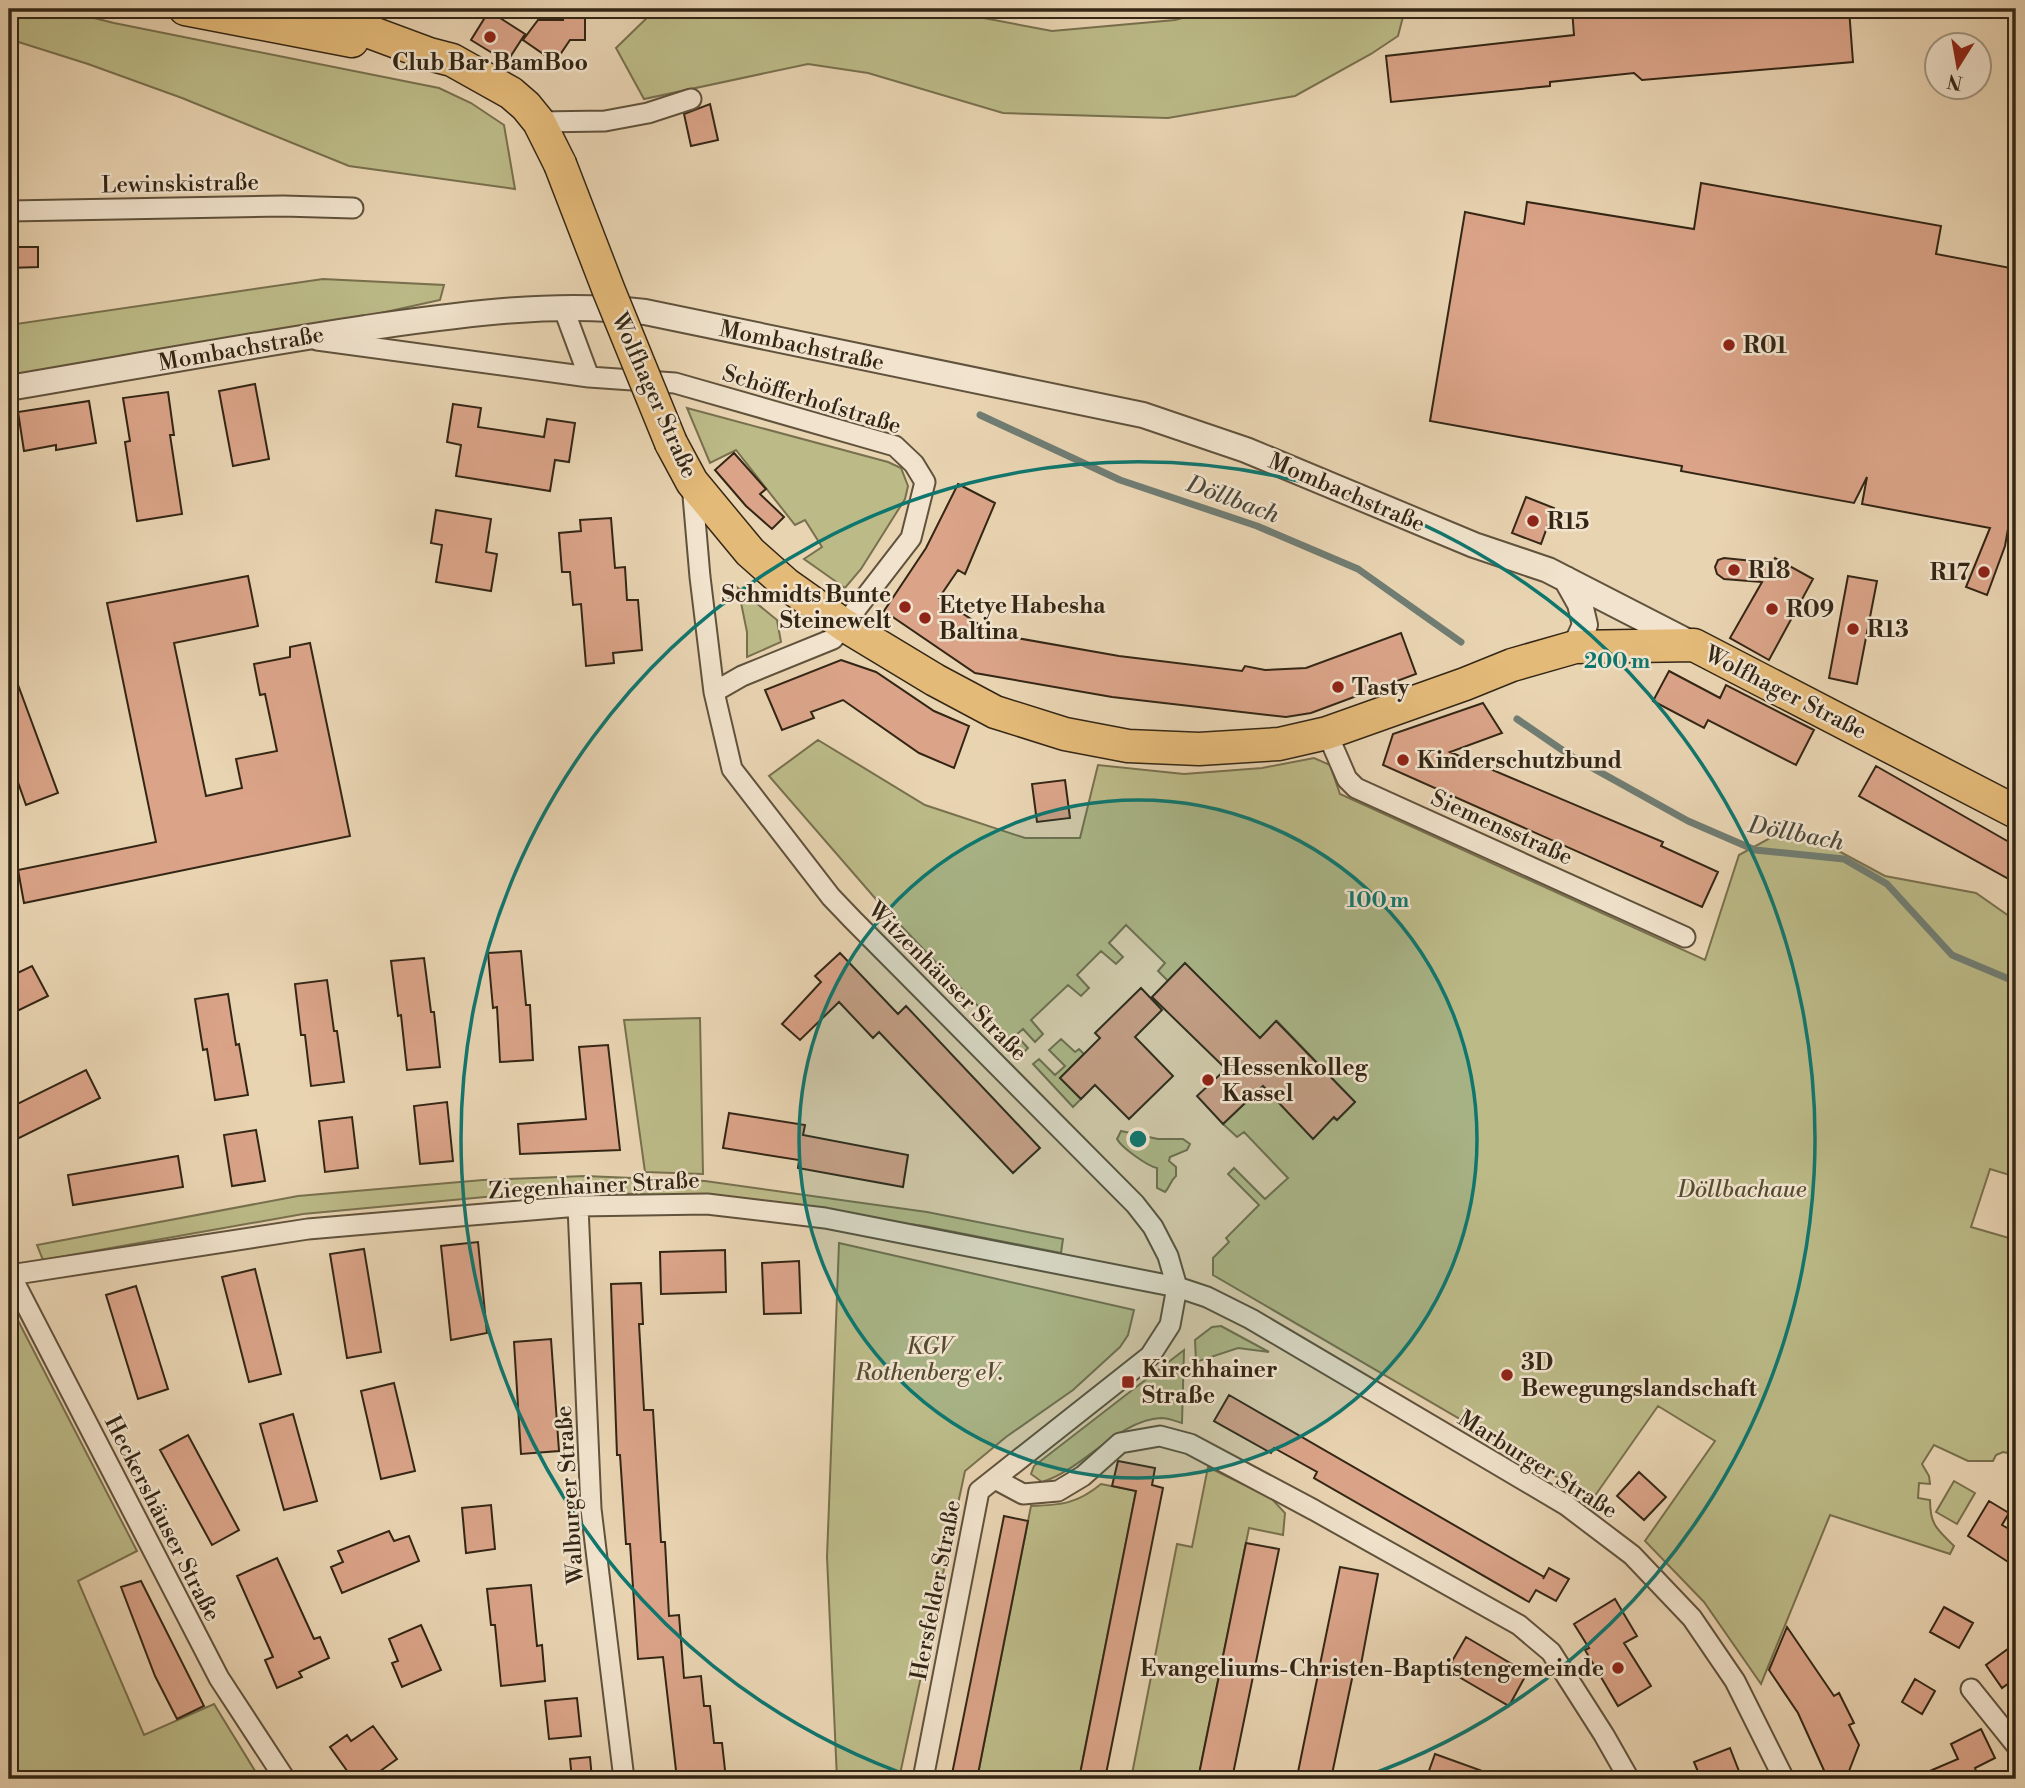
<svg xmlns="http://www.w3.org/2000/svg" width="2025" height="1788" font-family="'Libre Bodoni',serif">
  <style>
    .green { fill: #bcbb88; stroke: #78704e; stroke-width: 2 }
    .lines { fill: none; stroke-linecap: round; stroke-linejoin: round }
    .stream { stroke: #707d73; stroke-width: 7 }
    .building { fill: #dba489; stroke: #332615; stroke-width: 2 }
    .minor-casing { stroke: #60523c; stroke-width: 23 }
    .tertiary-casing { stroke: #60523c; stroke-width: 28 }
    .primary-casing { stroke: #332615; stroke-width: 35 }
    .minor { stroke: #f1e3cd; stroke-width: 19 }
    .tertiary { stroke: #f1e3cd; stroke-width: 24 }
    .primary { stroke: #e4ba79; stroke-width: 32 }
    .primary-bridge-casing { stroke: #332615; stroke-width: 35; stroke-linecap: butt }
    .primary-bridge { stroke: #e4ba79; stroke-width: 32 }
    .ring { fill: none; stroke: #0f766e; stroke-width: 3.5 }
    .poi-dot { fill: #8f2418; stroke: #f1e3cd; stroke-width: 2.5 }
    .labels { text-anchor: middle; stroke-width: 5; stroke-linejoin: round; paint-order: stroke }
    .poi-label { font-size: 23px; font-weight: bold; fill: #332615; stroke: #f1e3cd; text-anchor: start }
    .street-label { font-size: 23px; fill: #332615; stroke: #f1e3cd }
    .park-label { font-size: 23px; font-style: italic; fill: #554b32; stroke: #f1e3cd }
    .water-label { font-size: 24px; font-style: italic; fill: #4c4a3c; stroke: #f1e3cd }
    .centre { fill: #0f766e; stroke: #f1e3cd; stroke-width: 3.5 }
    .ring-label { font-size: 21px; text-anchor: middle; font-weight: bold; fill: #0f766e; stroke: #f1e3cd; stroke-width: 5; stroke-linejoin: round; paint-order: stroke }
  </style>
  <rect width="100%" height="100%" fill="#e9d4b2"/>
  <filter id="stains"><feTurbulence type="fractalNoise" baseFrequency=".00286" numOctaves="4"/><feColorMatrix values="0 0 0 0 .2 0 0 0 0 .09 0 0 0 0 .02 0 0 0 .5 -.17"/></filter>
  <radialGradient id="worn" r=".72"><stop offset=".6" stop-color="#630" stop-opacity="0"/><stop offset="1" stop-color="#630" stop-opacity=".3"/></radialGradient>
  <!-- green -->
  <path class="green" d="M9 9H58L114 23 439 88 471 103 504 125 515 189 349 166 182 98 88 64 9 39Z
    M656 9H936L1052 31 1175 20 1216 9H1405L1398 36 1371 54 1295 96 1168 118 1003 113 868 73 808 64 644 99 616 48Z
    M323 279 444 285 440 300 372 315 9 379V325Z
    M687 408 888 462 901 468 908 486 905 499 861 569 845 588 804 559 822 547 805 520 795 525 736 450 710 463Z
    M738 588 777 620 781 642 747 657V632Z
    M818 740 925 805 1025 838H1080L1098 765 1184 774 1262 768 1314 758 1330 765 1340 794 1705 960 1739 855 1792 826 1885 876 1976 893 2016 921V1177L1990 1169 1971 1227 2016 1240V1461L2008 1453 2003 1452 1996 1455 1993 1461H1968L1934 1445 1922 1464 1929 1476 1930 1484 1919 1483 1918 1498 1930 1500C1930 1525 1937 1529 1954 1546L1950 1554 1830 1515 1761 1684 1704 1602 1645 1541 1715 1441 1658 1406 1592 1500 1537 1464 1213 1275V1258L1229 1242 1226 1238 1259 1205 1228 1174 1234 1168 1265 1199 1288 1178 1244 1132 1237 1137 1223 1124 1263 1086 1337 1120 1355 1102 1277 1021 1260 1038 1168 981 1158 971 1165 963 1126 925 1109 943 1123 957 1116 964 1101 951 1077 975 1089 988 1081 996 1068 985 1031 1020 1043 1034 1035 1042 1023 1029 1016 1035 1028 1048 1023 1053 881 905 769 776Z
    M700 1018 703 1174 645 1172 624 1020Z
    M1061 1039 1075 1052 1079 1049 1084 1054 1060 1078 1081 1099 1073 1107 1033 1064 1039 1059 1055 1075 1065 1066 1049 1050Z
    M1121 1131 1158 1139H1183L1190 1144 1187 1150 1170 1157 1169 1161 1176 1167V1176C1170 1181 1170 1187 1165 1192L1157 1188V1168C1147 1166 1121 1147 1117 1139Z
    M585 1176 705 1181 927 1212 1063 1239 1061 1253 924 1226 705 1197 587 1192 485 1197 303 1214 43 1260 37 1245 298 1196 483 1180Z
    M839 1243 1134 1310 1128 1335 1120 1347 1073 1390 1006 1437 965 1471 899 1779H837L827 1557Z
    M9 1303 137 1551 78 1581 144 1735 214 1704 260 1779H9Z
    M1221 1326 1269 1352 1238 1348 1196 1362 1195 1340 1212 1327Z
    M1184 1350 1182 1423C1175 1421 1168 1418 1161 1418 1118 1420 1083 1470 1042 1482L1031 1474 1034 1466Z
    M1208 1467 1271 1498 1285 1513 1283 1535 1249 1528 1198 1779H1131L1177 1544 1192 1547Z
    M1954 1481 1975 1493 1957 1524 1936 1512Z
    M1101 1484 1136 1491 1079 1779H977L1031 1506C1061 1505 1077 1504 1101 1484Z"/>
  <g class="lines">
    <!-- stream -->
    <path class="stream" d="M980 415 1120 480 1257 526 1358 569 1461 642
      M1517 719 1571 756 1688 821 1755 850 1844 859 1887 884 1952 955 2016 982"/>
  </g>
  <!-- building -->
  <path class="building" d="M563 9H585V40H570L555 62 523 40 538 20H563Z
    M1572 9H1849L1853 62 1642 80 1634 73 1550 82V86L1391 102 1386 56 1574 35Z
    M489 11 525 34 507 62 471 40Z
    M710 104 718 140 691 146 684 114Z
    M1701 183 1941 226 1936 254 2016 269V484L2005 546 1987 595 1966 587 1990 528 1862 504 1867 477 1854 503 1681 471 1682 466 1430 421 1465 212 1524 224 1527 202 1694 229Z
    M9 247H38V267L9 268Z
    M255 384 269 459 233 466 219 391Z
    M168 392 174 435H170L182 514 137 521 125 442 130 441 123 398Z
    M89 401 96 443 56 450V445L24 451 18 412Z
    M453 404 481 408 478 427 544 437 547 419 575 423 569 462 555 460 550 491 456 476 461 445 447 442Z
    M734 453 766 489 760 494 784 517 772 529 746 506 715 470Z
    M958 484 995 503 965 574 958 570 939 598 994 634 1119 656 1242 671 1245 666 1265 670 1306 668 1401 633 1416 674 1311 713 1286 717 1112 697 975 673 884 611 926 548Z
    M1526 497 1554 508 1541 544 1512 533Z
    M436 510 491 519 486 552 497 554 491 591 436 582 442 545 431 543Z
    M611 518 615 568 625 567 627 600H638L642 650 613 653 614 663 586 666 581 604 573 605 570 572H562L559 533 581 531 580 520Z
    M1724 558 1772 563 1775 558 1813 579 1769 660 1730 638 1762 582 1724 579 1717 574 1715 567 1718 560Z
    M248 576 258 626 174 643 206 796 242 788 236 759 277 751 265 694 260 695 254 664 290 657V647L310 643 350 836 24 903 18 870 156 842 107 603Z
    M1848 576 1877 581 1857 684 1829 678Z
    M841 660 876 672 934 711 969 726 954 768 919 753 843 700 811 712 814 718 782 730 765 690Z
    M9 666H11L58 793 26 805 9 757Z
    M1669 671 1720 698 1726 685 1814 730 1796 765 1708 720 1704 728 1653 701Z
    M1483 703 1502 733 1450 752 1663 842 1661 846 1718 872 1702 907 1383 765 1393 734Z
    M1876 766 2016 846V883L1859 796Z
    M1065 780 1070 818 1037 822 1032 784Z
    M521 951 526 1005H530L533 1060 500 1062 497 1007 493 1008 488 953Z
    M840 953 898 1014 906 1006 1040 1148 1013 1173 879 1032 873 1038 839 1002 800 1040 782 1024 821 982 815 976Z
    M424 958 431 1012H434L440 1067 407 1070 401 1015 398 1016 391 961Z
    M1185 963 1260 1038 1276 1021 1355 1102 1337 1120 1334 1117 1313 1139 1263 1086 1223 1124 1197 1096 1226 1069 1152 997Z
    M32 966 48 996 9 1015V977Z
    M327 980 334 1031H337L344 1082 311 1086 305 1035H301L295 984Z
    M1141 988 1162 1010 1135 1037 1173 1076 1129 1119 1095 1085 1081 1099 1060 1078 1100 1038 1095 1033Z
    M228 994 236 1045 239 1044 248 1095 215 1100 207 1049 203 1050 195 999Z
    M608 1045 620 1150 520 1154 518 1124 586 1119 579 1047Z
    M86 1070 100 1098 9 1143V1108Z
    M447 1102 453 1161 420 1164 414 1106Z
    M729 1113 805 1125 803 1135 908 1155 903 1187 798 1168 799 1160 723 1148Z
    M352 1117 358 1168 325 1172 319 1121Z
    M256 1130 265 1181 232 1186 224 1135Z
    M178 1156 183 1187 73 1205 68 1175Z
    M478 1242 487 1333 451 1340 441 1246Z
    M364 1249 381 1352 347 1358 330 1254Z
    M725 1250 726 1292 661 1294 660 1252Z
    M799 1261 801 1313 764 1314 762 1263Z
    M255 1269 281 1374 249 1382 222 1277Z
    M641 1283 643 1324H639L644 1410H653L661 1542H665L669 1616 679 1615 684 1678 701 1676 704 1706H710L714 1743H722L726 1779H677L663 1657 638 1659 630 1544H626L620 1455H617L611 1284Z
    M136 1286 168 1389 138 1399 106 1295Z
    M551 1339 559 1451 521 1454 514 1342Z
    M394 1383 415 1471 381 1479 361 1391Z
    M1229 1395 1544 1577 1543 1579 1549 1568 1569 1579 1556 1601 1536 1590 1529 1602 1314 1478 1317 1472 1274 1448 1271 1453 1214 1421Z
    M293 1414 317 1501 284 1510 260 1424Z
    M188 1435 239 1530 212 1545 160 1450Z
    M1118 1461 1155 1468 1152 1485 1163 1488 1105 1779H1079L1136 1491 1112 1486Z
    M1639 1472 1666 1497 1644 1520 1617 1496Z
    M1989 1501 2009 1513 2002 1525 2016 1533V1567L1968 1536Z
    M491 1505 495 1549 466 1553 462 1508Z
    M1004 1516 1028 1521 977 1779H951Z
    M389 1531 394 1541 409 1536 419 1561 342 1593 331 1567 343 1562 338 1551Z
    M1246 1543 1279 1549 1257 1657 1232 1779H1198Z
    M277 1558 314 1639 320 1637 329 1658 299 1672 302 1677 277 1688 265 1660 273 1657 237 1576Z
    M1340 1567 1378 1574 1359 1675 1353 1674 1331 1779H1307L1297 1777Z
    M141 1581 204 1706 177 1719 155 1676 121 1587Z
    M531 1585 537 1646 542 1645 545 1681 501 1686 495 1625H491L487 1589Z
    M1615 1599 1637 1636 1624 1643 1651 1686 1618 1706 1585 1650 1589 1648 1574 1624Z
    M1944 1607 1973 1623 1959 1648 1930 1632Z
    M421 1625 441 1670 402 1687 392 1663 398 1661 389 1639Z
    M1787 1627 1834 1696 1839 1693 1854 1723 1849 1725 1859 1745 1849 1771 1827 1777 1798 1713 1769 1670Z
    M1466 1637 1527 1673 1509 1706 1447 1670Z
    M2016 1643V1678L2002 1688 1986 1665Z
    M1915 1679 1935 1691 1922 1714 1902 1702Z
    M577 1698 581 1736 549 1739 545 1701Z
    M373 1726 397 1759 369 1779H353L330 1747 347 1735 351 1741Z
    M1981 1729 1995 1758 1975 1768 1979 1779H1911L1958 1759 1951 1744Z
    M1730 1748 1742 1779H1701L1694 1762Z
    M1435 1754 1499 1777 1498 1779H1426Z
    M590 1757 592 1779H572L570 1759Z"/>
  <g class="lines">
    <defs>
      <path id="minor" d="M539 122 605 121 648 113 691 99
        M9 211 283 206 353 208
        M563 307 589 377
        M317 340 589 377 675 383 895 446 914 464 925 482 911 538 833 639 742 676 714 692
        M692 484 700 577 714 692 732 769 831 897 853 920 1135 1204 1153 1227 1168 1256 1177 1287 1170 1325 1150 1356 979 1491 923 1779
        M1327 733 1347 779 1356 788 1685 937
        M578 1206 591 1509 624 1779
        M9 1272 219 1678 285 1779
        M10 1275 308 1229 578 1206 707 1204 825 1218 1177 1287 1207 1297 1251 1319 1566 1505 1632 1555 1692 1618 1735 1681 1784 1779
        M995 1479 1023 1494 1058 1491 1083 1476 1120 1443 1160 1436 1190 1444 1314 1510 1519 1625 1551 1652 1604 1735 1629 1779
        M1971 1689 2016 1745"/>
      <path id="tertiary" d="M9 388C127 368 246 346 365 328 458 315 551 301 645 312L1143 415 1246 450 1474 545 1548 570 1694 645
        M1566 579 1580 604 1585 625 1575 647"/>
      <path id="primary" d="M185 9 352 41
        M308 9 429 54 452 60 511 93 526 106 539 122 560 164
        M671 443 692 482 750 552 786 584 844 625 935 680 995 712 1065 734 1128 746 1199 749 1279 744 1327 733 1465 684 1512 665 1575 647 1694 645 2016 812"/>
    </defs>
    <!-- minor casing -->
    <use href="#minor" class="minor-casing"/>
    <!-- tertiary casing -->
    <use href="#tertiary" class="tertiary-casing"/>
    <!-- primary casing -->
    <use href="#primary" class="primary-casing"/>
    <!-- minor -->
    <use href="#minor" class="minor"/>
    <!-- tertiary -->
    <use href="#tertiary" class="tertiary"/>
    <!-- primary -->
    <use href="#primary" class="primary"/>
    <defs>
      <path id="primary-bridge" d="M560 164 609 291 671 443"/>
    </defs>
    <!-- primary-bridge casing -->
    <use href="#primary-bridge" class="primary-bridge-casing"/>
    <!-- primary-bridge -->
    <use href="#primary-bridge" class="primary-bridge"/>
  </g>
  <!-- distance rings -->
  <circle cx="1138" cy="1139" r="339" fill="#0f766e" fill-opacity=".12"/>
  <g class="ring">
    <circle cx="1138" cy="1139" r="339"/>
    <path d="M918 1779A677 677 0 1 1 1358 1779"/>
  </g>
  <!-- markers -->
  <g class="poi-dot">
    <circle cx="490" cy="37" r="7"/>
    <circle cx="1729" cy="345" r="7"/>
    <circle cx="1533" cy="521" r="7"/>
    <circle cx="1734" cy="570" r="7"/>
    <circle cx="1984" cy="572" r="7"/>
    <circle cx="905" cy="607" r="7"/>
    <circle cx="1772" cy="609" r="7"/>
    <circle cx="925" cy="618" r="7"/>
    <circle cx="1853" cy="629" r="7"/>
    <circle cx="1338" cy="687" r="7"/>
    <circle cx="1403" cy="760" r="7"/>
    <circle cx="1208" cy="1080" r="7"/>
    <circle cx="1507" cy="1375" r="7"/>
    <rect x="1121" y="1375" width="14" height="14" rx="3.5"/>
    <circle cx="1618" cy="1668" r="7"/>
  </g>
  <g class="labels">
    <!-- poi labels -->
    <g class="poi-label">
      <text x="490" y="70" text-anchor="middle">Club Bar BamBoo</text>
      <text x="1743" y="353">R01</text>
      <text x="1547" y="529">R15</text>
      <text x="1748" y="578">R18</text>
      <text x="1970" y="580" text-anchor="end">R17</text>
      <text x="891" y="602" text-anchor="end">Schmidts Bunte<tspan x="891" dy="26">Steinewelt</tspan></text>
      <text x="939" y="613">Etetye Habesha<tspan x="939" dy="26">Baltina</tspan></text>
      <text x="1786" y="617">R09</text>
      <text x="1867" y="637">R13</text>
      <text x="1352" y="695">Tasty</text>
      <text x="1417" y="768">Kinderschutzbund</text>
      <text x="1222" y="1075">Hessenkolleg<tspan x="1222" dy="26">Kassel</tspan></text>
      <text x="1521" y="1370">3D<tspan x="1521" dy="26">Bewegungslandschaft</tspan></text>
      <text x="1142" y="1377">Kirchhainer<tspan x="1142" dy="26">Straße</tspan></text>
      <text x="1604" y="1676" text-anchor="end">Evangeliums-Christen-Baptistengemeinde</text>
    </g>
    <!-- street labels -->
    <g class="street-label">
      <text transform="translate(180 183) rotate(-1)" y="8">Lewinskistraße</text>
      <text transform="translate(802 345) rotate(12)" y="8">Mombachstraße</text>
      <text transform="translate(241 348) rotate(-10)" y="8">Mombachstraße</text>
      <text transform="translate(655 395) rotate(66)" y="8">Wolfhager Straße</text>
      <text transform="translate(812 399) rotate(17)" y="8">Schöfferhofstraße</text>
      <text transform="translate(1347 492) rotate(23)" y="8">Mombachstraße</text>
      <text transform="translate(1786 692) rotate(27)" y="8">Wolfhager Straße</text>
      <text transform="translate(1502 827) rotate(24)" y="8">Siemensstraße</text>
      <text transform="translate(948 981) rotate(45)" y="8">Witzenhäuser Straße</text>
      <text transform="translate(594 1185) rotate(-3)" y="8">Ziegenhainer Straße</text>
      <text transform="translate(1538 1464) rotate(32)" y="8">Marburger Straße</text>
      <text transform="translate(569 1495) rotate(-94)" y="8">Walburger Straße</text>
      <text transform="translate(163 1518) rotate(63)" y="8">Heckershäuser Straße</text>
      <text transform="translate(935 1590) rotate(-79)" y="8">Hersfelder Straße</text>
    </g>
    <!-- park labels -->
    <g class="park-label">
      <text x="1742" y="1197">Döllbachaue</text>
      <text x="929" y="1354">KGV<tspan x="929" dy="26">Rothenberg eV.</tspan></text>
    </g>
    <!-- water labels -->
    <g class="water-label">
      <text transform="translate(1233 499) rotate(20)" y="8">Döllbach</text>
      <text transform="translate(1796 833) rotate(11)" y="8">Döllbach</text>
    </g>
  </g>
  <circle cx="1138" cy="1139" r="10" class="centre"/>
  <g class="ring-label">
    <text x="1617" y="668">200 m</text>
    <text x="1378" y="907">100 m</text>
  </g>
  <!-- margin -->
  <rect width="2025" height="1788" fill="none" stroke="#e9d4b2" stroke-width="35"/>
  <rect x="10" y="10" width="2004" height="1767" fill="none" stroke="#332615" stroke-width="3.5"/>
  <rect x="18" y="18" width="1990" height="1753" fill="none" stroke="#332615" stroke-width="2"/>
  <!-- north arrow -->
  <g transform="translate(1958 66) rotate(191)"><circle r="33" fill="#f1e3cd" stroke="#a59783" stroke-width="2"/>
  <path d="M0-5L12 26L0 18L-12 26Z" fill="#8f2418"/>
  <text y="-10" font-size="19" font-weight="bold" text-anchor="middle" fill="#332615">N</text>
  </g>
  <rect width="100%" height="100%" filter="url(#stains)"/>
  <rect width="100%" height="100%" fill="url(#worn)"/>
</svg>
